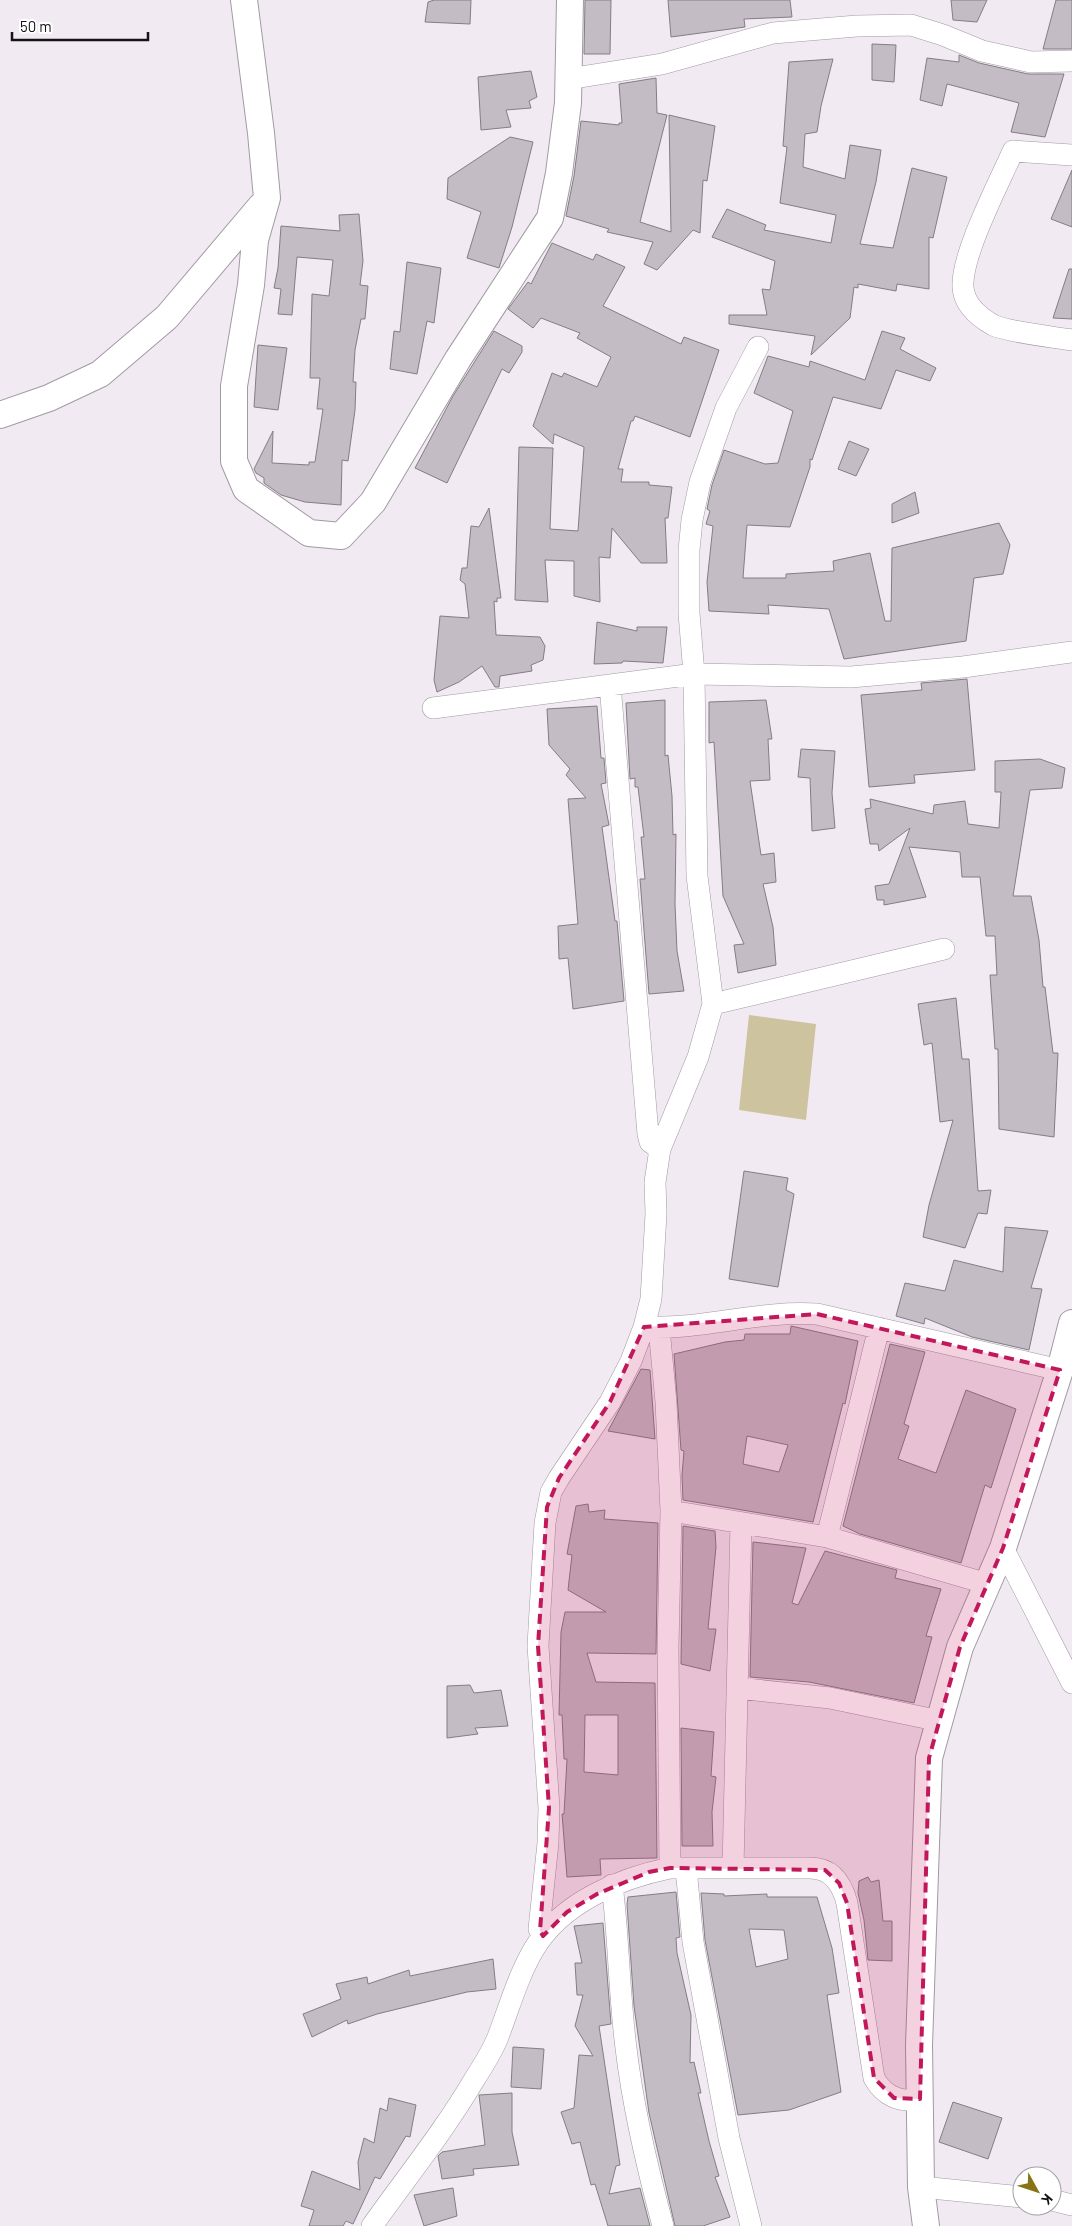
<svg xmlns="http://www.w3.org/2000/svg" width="1072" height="2226" font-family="Barlow,sans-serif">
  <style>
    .green { fill: #cdc49f }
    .building { fill: #c4bcc5; stroke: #847d85; fill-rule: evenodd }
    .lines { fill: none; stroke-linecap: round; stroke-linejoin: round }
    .minor-casing { stroke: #a19aa2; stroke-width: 22 }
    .tertiary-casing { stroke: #a19aa2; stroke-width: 28 }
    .minor { stroke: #fff; stroke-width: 21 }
    .tertiary { stroke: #fff; stroke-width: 26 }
    .marked { fill: #c2185b; fill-opacity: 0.2; stroke: #c2185b; stroke-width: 4; stroke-dasharray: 10 6; stroke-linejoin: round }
  </style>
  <rect width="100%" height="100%" fill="#f2eaf3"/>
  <!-- green -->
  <path class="green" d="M749 1015 816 1024 806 1120 739 1110Z"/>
  <!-- building -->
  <path class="building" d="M434 0H471L470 24 425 22 428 2Z
    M585 0H611L610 54H584Z
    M668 0H790L792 17 744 19 745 27 671 37Z
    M951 0H987L977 22 953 20Z
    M1056 0H1072V49H1043Z
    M872 44 896 45 894 82 872 80Z
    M959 55 979 63 1028 74H1064L1045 137 1011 132 1019 103 947 84 942 106 920 100 927 58 959 62Z
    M833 59 821 106 817 132 805 134 803 167 845 179 850 145 881 150 876 182 860 244 893 248 912 168 947 177 933 238 929 237V289L897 284 896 291 858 284V288L854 287 850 318 811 355 815 336 729 324V315H767L762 289 770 290 775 261 712 237 727 209 766 225 764 230 831 243 836 215 780 203 787 147 783 146 789 62Z
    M531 71 537 97 529 101 531 108 506 110 511 127 481 130 478 77Z
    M656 78 657 113 667 115 640 222 671 232 669 115 715 126 707 181 703 180 700 233 693 230 657 270 644 264 653 242 607 232 609 229 566 216 574 176 581 121 619 125V123H622L619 84Z
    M510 137 533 142 512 227 499 268 467 258 481 212 447 199 448 178Z
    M1072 170V227L1051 219Z
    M359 214 363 261 360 285 368 286 365 319H361L355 350 353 382H356L355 410 348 461 342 460 341 505 305 502 281 495 264 483V478L256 473 254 469 273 431 272 463 309 465V462H315L323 409H317L320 378H310L312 294 329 296 333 260 297 257 292 315 278 314 281 289 274 288 278 268 281 226 340 231 339 215Z
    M552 243 593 260 596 254 625 267 603 306 681 344 684 337 719 350 690 437 635 416 633 421H631L618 469H623L621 482H649V485L672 487 668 518H665L667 563H641L612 528 610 558 599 557 600 602 574 596V561L545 560 548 602 515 600 519 447 553 448 550 529 578 531 584 447 554 434 553 444 533 426 552 373 562 377 564 373 597 387 611 357 577 338 580 333 541 318 533 328 508 309 528 282 531 284Z
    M407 262 441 268 434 323 427 321 417 374 390 369 394 331 400 332Z
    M1069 269H1072V319L1053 318Z
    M494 331 522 346V352L509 373 502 369 447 483 415 468 453 396Z
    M882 331 905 338 900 349 936 368 930 381 896 370 881 409 833 397 812 460 810 459V467L790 527 747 525 743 578H786V574L834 571 833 561 870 553 885 621H891L892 548 999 523 1010 545 1003 574 974 578 966 641 844 659 829 609 768 605 769 614 709 611 707 582 713 526 706 524 710 511 707 509 712 485 724 450 765 464 778 463 793 411 754 393 768 356 809 367 810 361 865 380Z
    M258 345 287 348 278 410 254 407Z
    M849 441 869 449 856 476 838 469Z
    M915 492 919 513 892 523V504Z
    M489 508 501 598H497V602L494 601 496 635 540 637 545 646 543 660 531 665 532 671 500 676 499 687H495L482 666 459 682 437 692 434 680 440 616 469 618 465 584 460 580 462 568H467L471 526 479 527Z
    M597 622 637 631V627H667L663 663 623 661 622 663 594 664Z
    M967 679 975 770 914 775 915 783 869 787 861 695 922 690 921 683Z
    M665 700V756L668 755 672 796 673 835 676 834 675 904 677 951 684 991 649 994 640 879H645L641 837H644L638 787H635V778L630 779 626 703Z
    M766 700 772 739H768L770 780 750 781 761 855 774 853 776 882 763 884 773 927 776 965 738 973 734 945 744 944 723 896 714 742 709 743V702Z
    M597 706 601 758H604L606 783 601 784 609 825 602 827 615 921H617L624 1001 573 1009 568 958 559 959 558 926 578 924 568 799 586 798 566 775 570 769 549 745 547 709Z
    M801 749 835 751 832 793 835 828 812 831 810 778 798 777Z
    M1040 759 1065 768 1062 788 1030 790 1013 896H1031L1039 940 1043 987H1045L1053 1053H1058L1054 1137 999 1129 998 1049H995L990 975H997L995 936H986L980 877H962L960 852 909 847 926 897 884 905V900H877L875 886 889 884 910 828 879 851 878 844H870L865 809 871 808 870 799 933 814 934 805 965 801 968 824 999 828 1001 792H995V761Z
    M956 998 962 1059H969L978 1191 991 1190 987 1214 978 1213 965 1248 923 1237 929 1205 953 1120 940 1122 932 1043 924 1045 918 1004Z
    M744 1171 788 1178 786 1190 794 1194 778 1287 729 1279Z
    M1005 1227 1048 1231 1031 1288 1042 1289 1029 1350 972 1337 925 1318 924 1324 896 1316 905 1283 945 1291 954 1260 1003 1272Z
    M791 1326 858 1341 845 1404 843 1403 813 1522 683 1500 682 1475 684 1451 681 1450 674 1354 725 1342 744 1340 745 1334H790ZM747 1436 788 1445 779 1472 743 1464Z
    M890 1344 925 1352 904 1424 909 1426 898 1459 936 1473 966 1390 1016 1409 991 1488 985 1485 961 1563 860 1534 843 1526Z
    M641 1369 650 1370 655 1439 608 1431Z
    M588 1504 589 1512 605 1510 604 1519 658 1523 656 1654 587 1653 596 1682 655 1683 657 1858 600 1859 601 1875 567 1877 562 1814H564L567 1759H564L562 1715H559L561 1632 565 1612H606L568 1590 572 1555 567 1554 576 1506ZM585 1715H618V1775L584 1772Z
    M683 1526 715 1531 716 1547 708 1629H716L710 1671 681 1664Z
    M753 1542 806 1548 792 1603 798 1605 825 1551 897 1570 895 1578 941 1589 926 1636 932 1637 914 1703 809 1682 750 1677Z
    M470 1685 474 1693 501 1690 508 1726 475 1728 478 1734 447 1738V1686Z
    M681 1728 714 1732 711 1776 716 1777 712 1812 713 1846H682Z
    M868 1877 871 1882 879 1880 883 1921H892V1961L868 1960 864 1920 858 1893 859 1881Z
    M676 1892 680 1937 676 1938 677 1953 691 2015 690 2063 694 2062 701 2093H698L709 2141 719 2176 715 2177 730 2217 703 2226H675L649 2113 634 2006 627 1904 628 1897Z
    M701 1893 724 1894V1896L767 1894V1897H817L832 1948 839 1993 827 1995 841 2092 789 2110 738 2115 705 1940ZM749 1929 784 1930 788 1959 756 1967Z
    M603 1923 611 2024 599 2026 620 2165 616 2166 609 2194 640 2188 650 2226H608L595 2184 591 2185 580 2142 572 2144 561 2112 574 2108 579 2055 593 2056 575 2026 583 1995H577L575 1963H582L574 1926Z
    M493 1959 496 1989 467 1992 377 2014 348 2024 347 2020 312 2037 303 2014 341 1999 336 1984 367 1977 368 1984 409 1970 410 1976Z
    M513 2047 544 2049 541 2089 511 2087Z
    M512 2093V2132L519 2165 473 2169 474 2175 442 2179 438 2156 442 2152 485 2145 479 2095Z
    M389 2098 416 2105 410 2137 406 2136 380 2179 375 2177 353 2224 346 2221 343 2226H309L314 2210 301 2206 312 2171 360 2190 358 2162 364 2138 374 2143 380 2108 387 2111Z
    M953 2102 1002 2118 988 2159 939 2142Z
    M453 2188 457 2216 424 2226 414 2195Z"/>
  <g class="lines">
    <defs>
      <path id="minor" d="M568 79 662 64 773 33 857 26 911 25 943 35 982 51 1031 62 1072 61
        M1072 155 1013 151C999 183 961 255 963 287 964 305 979 317 993 325 1007 332 1054 337 1072 340
        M610 685 648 1134 650 1142 660 1149
        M433 708 694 674 851 677 963 667 1072 652
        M713 1004 944 949
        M645 1327C703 1330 759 1310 817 1314L1060 1370
        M659 1328 666 1402 671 1511 668 1648 670 1868
        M671 1511 827 1537 988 1584
        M827 1537 879 1328
        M1003 1548 1072 1683
        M737 1688 830 1698 940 1721
        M686 1868 693 1942 729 2138 751 2226
        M733 1868 741 1523
        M612 1885C619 1939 619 1994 626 2048 633 2108 647 2167 663 2226
        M543 1936 539 1929 548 1843 549 1808 538 1646 545 1523 551 1492 559 1478 610 1402 631 1361 644 1327 651 1299 656 1214 655 1182 660 1149 698 1057 713 1004 697 876 694 674 689 613V550L692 520 700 482 726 408 758 347
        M921 2187 1022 2197
        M1052 2200 1072 2205
        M372 2226C406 2178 444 2131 474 2080 483 2066 492 2052 498 2037 509 2008 518 1976 534 1949 561 1903 620 1878 670 1868H810C832 1868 842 1884 847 1903L874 2078C884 2096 900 2103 920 2099"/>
      <path id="tertiary" d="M244 0 261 133 267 198 255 240 251 285 234 386V461L246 489 309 533 341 536 373 502 458 359 550 218 559 173 568 103 570 0
        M0 415 49 398 100 374 167 317 261 206
        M926 2226 921 2187 919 2045 929 1758 960 1647 1003 1548 1060 1370 1072 1323"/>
    </defs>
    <!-- minor casing -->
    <use href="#minor" class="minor-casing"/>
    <!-- tertiary casing -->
    <use href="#tertiary" class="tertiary-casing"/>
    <!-- minor -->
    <use href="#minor" class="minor"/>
    <!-- tertiary -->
    <use href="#tertiary" class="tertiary"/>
  </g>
  <!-- marked area -->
  <path class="marked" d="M817 1314 1060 1370 1003 1548 960 1647 929 1758 920 2099 894 2098 874 2078 847 1903 839 1883 825 1870 670 1868 649 1872 597 1894 567 1912 543 1936 540 1931 549 1808 538 1646 547 1507 559 1478 610 1402 644 1327Z"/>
  <!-- north arrow -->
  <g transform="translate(1037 2191) rotate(130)"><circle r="24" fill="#ffffff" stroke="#a1a0a2"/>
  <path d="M0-4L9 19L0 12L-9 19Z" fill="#887316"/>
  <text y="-8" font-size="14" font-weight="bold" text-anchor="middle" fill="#151216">K</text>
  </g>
  <!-- scale -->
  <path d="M12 32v8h136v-8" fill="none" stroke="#151216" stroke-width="2.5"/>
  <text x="20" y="32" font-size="15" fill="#151216" stroke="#ffffff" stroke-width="4" paint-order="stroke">50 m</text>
</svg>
